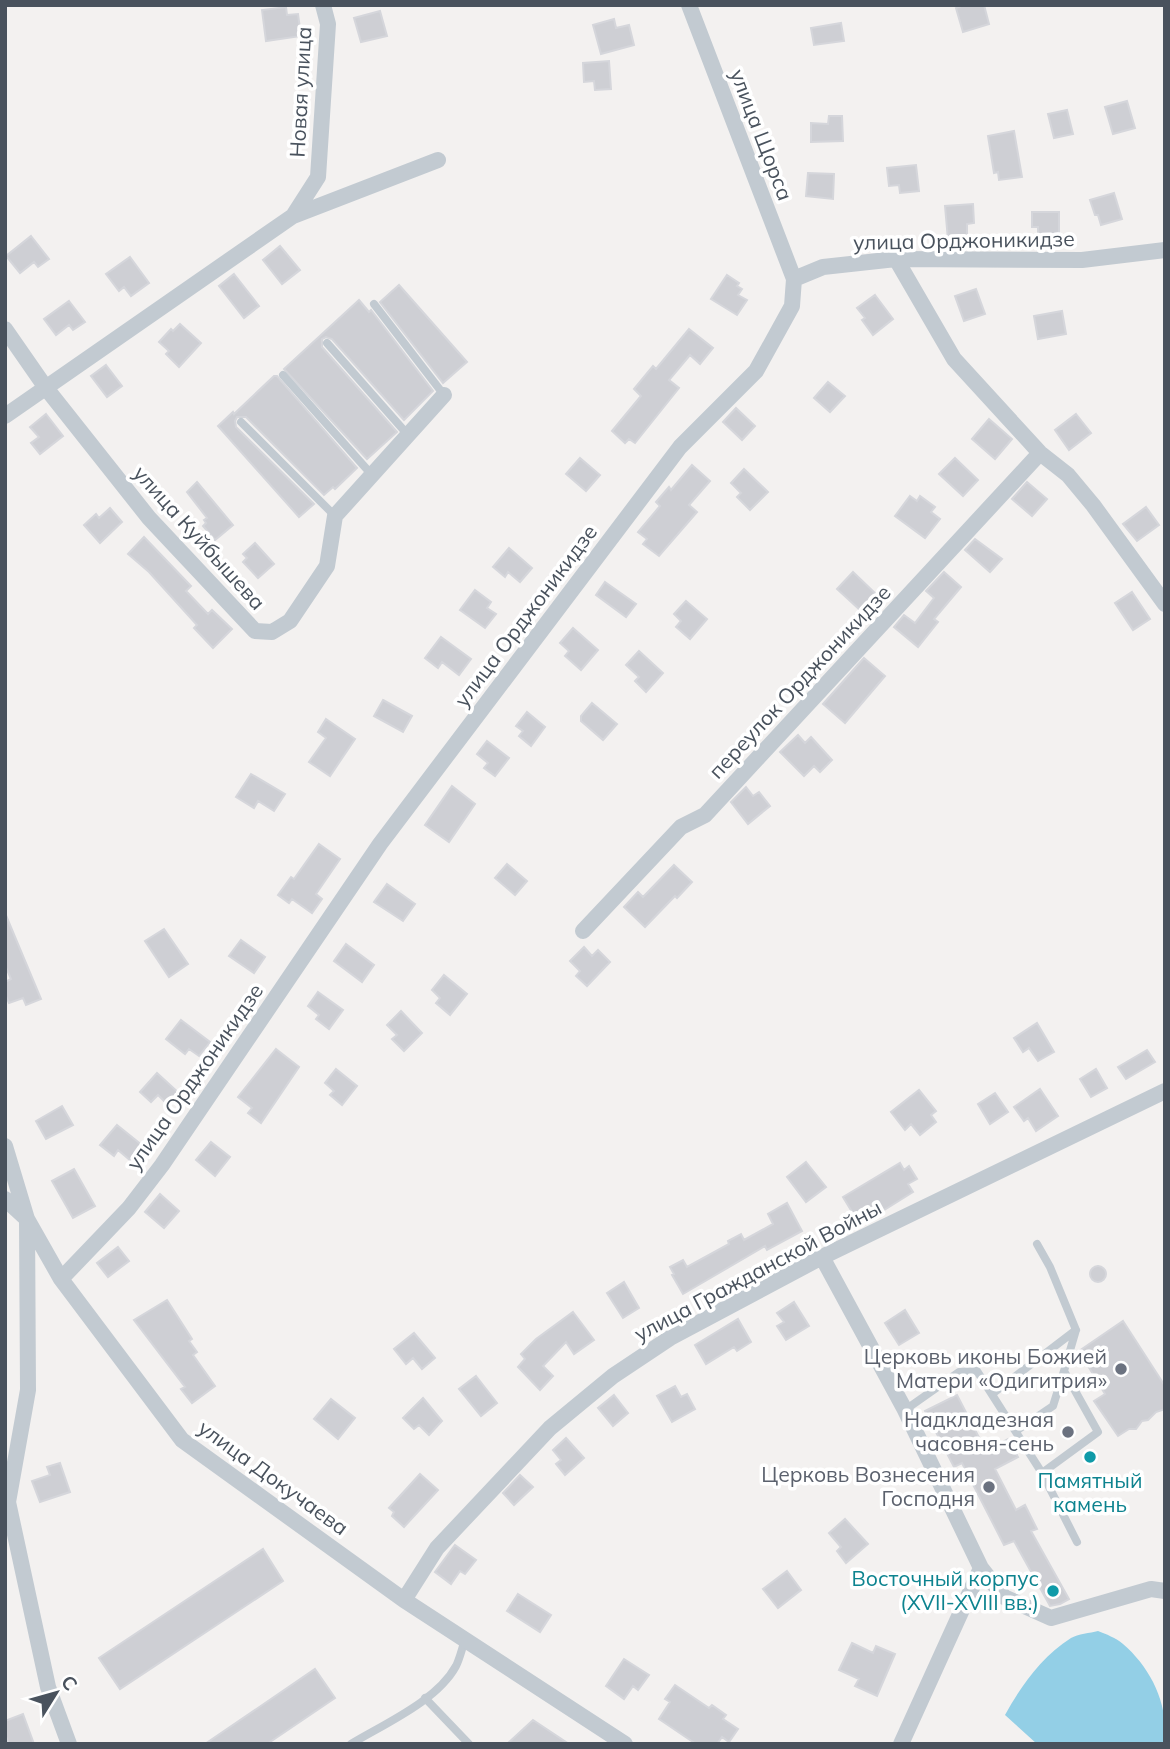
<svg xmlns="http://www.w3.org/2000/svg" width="1170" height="1749" font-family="Mulish,sans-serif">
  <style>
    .water { fill: #93cfe6 }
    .building { fill: #cecfd4; stroke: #d5d6db; stroke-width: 2 }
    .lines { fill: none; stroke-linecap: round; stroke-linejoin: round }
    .lane { stroke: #c2cad1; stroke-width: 8 }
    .street { stroke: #c2cad1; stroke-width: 16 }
    .worship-dot { fill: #6b7280; stroke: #fff; stroke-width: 2.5 }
    .culture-dot { fill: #0f9aa8; stroke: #fff; stroke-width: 2.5 }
    .labels { text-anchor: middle; stroke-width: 7; stroke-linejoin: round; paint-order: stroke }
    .street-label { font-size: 21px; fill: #49525d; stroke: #fff }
    .worship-label { font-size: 21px; fill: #5b616d; stroke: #fff; text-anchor: end }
    .culture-label { font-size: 21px; fill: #0d838f; stroke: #fff }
  </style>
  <rect width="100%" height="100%" fill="#f3f1f0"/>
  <!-- water -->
  <path class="water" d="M1098 1631C1106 1634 1116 1638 1123 1644 1151 1668 1170 1706 1164 1744H1037L1005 1715C1021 1686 1042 1656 1071 1638 1078 1634 1090 1633 1098 1631Z"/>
  <!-- building -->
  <path class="building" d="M964 5H984L989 24 963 32 956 8Z
    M286 7 287 15 298 14 301 36 266 41 262 10Z
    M380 11 387 36 361 42 354 18Z
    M614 19 616 28 629 25 634 45 601 54 593 25Z
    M841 23 844 41 814 45 811 28Z
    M609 61 611 89 595 90 594 81 584 82 583 63Z
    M1127 101 1135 128 1113 134 1105 107Z
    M1067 110 1073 134 1054 138 1048 114Z
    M829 116H842L843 141 811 142V123L828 124Z
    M1014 131 1022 177 999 180 998 172 994 173 988 136Z
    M916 165 919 191 900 193 899 185 889 186 887 168Z
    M808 173 834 174 833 199 806 196Z
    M1114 193 1122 219 1101 225 1098 215H1095L1090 200Z
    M973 204 974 223 967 224V238L948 240 945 206Z
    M1032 212H1059V237H1038V227H1032Z
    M31 236 49 259 38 267 34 262 20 273 6 256Z
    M280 246 300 270 282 284 263 260Z
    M130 257 149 283 131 296 124 287 119 291 106 274Z
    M234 274 259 306 244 318 219 286Z
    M727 275 739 283 737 286 742 289 738 295 747 300 737 315 711 299Z
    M399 285 467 362 443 383 380 302Z
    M976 289 985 314 964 321 955 296Z
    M875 295 893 319 873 335 862 320 865 318 857 308Z
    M359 300 369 312 371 310 433 391 404 420 332 339 326 337 322 339V347L397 432 367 459 284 369Z
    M69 301 85 322 73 330 69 325 56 335 44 319Z
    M1062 311 1066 334 1038 339 1034 316Z
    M180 324 201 343 179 367 166 354 169 351 159 342 171 329 173 331Z
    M689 329 713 348 700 364 690 355 669 380 679 388 635 443 629 439 625 443 612 431 641 396 634 389 653 366 656 369Z
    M106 365 122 386 107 397 91 376Z
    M274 376H277L357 468 335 489 333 487 324 495 246 417H237L235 421 236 427 314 504 299 517 218 426 233 412 234 414Z
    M828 382 845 396 830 412 814 398Z
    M736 408 755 426 742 440 723 422Z
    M46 414 63 436 40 454 31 443 39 437 30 427Z
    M1076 414 1091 433 1069 450 1055 430Z
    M989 419 1012 439 995 459 972 439Z
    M580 458 600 475 586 491 566 474Z
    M955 458 978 480 963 496 939 474Z
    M692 465 710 481 689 505 697 512 659 556 643 544 647 539 638 532 660 506 656 502 669 487 671 490Z
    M744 469 768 492 750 510 737 497 741 493 731 483Z
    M197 482 233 525 215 540 203 526 206 523 204 520 207 518 187 492Z
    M1027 482 1047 499 1032 516 1012 499Z
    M910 496 917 501 920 496 935 507 931 512 940 519 925 538 895 516Z
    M1146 507 1159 525 1137 541 1123 524Z
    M110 508 122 522 100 543 84 525 96 514 99 518Z
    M144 537 191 586 186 591 208 614 212 610 232 629 213 648 194 628 197 625 149 572 128 554Z
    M975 539 1002 559 990 572 965 550Z
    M255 543 274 564 258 578 243 562 247 558 243 554Z
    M509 548 532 568 520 582 508 572 505 577 493 567Z
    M853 572 875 593 860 610 837 589Z
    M944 572 961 587 934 619 938 622 918 647 894 627 904 615 915 623 934 598 926 591Z
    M605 582 636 604 626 617 596 595Z
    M475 590 491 602 487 608 496 614 485 628 460 610Z
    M1132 592 1150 619 1133 630 1115 603Z
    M686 601 707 619 690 639 676 627 681 621 674 614Z
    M573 628 598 650 581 670 565 656 569 651 560 643Z
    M441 637 471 659 459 675 442 662 438 668 425 658Z
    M639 651 663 673 646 692 635 681 639 677 626 665Z
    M864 658 885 676 845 723 823 704Z
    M383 700 412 716 403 732 374 716Z
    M592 703 617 724 603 740 581 721V716Z
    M527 712 545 727 531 746 519 736 523 731 516 726Z
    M326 719 355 739 330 776 309 762 326 738 318 732Z
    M798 735 805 743 811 737 832 760 820 772 814 766 804 776 780 752Z
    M487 741 509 758 495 776 484 768 488 763 477 754Z
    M251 774 285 794 274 811 258 801 254 808 236 797Z
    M452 786 475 804 449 842 425 825Z
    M746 787 753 796 759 792 770 806 748 824 731 802Z
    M319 844 340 859 316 894 322 899 312 913 292 899 289 903 278 895 291 877 294 879Z
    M507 864 527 881 515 895 495 878Z
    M674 865 692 882 677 898 675 896 645 927 624 907 638 892 643 897Z
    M387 884 415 904 403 921 374 902Z
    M5 913 41 999 26 1005 23 998 9 1003 5 994V982L11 979 5 965Z
    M164 929 188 964 169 977 145 941Z
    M241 940 265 957 254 973 229 956Z
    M346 944 374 965 362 982 334 961Z
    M584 947 592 956 598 950 610 962 587 986 576 976 580 971 570 961Z
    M444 975 467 994 450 1015 436 1003 440 998 432 990Z
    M318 992 343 1010 329 1029 316 1019 319 1015 308 1006Z
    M401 1011 422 1033 404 1051 392 1039 397 1035 387 1025Z
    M181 1020 210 1042 199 1056 189 1049 185 1054 166 1039Z
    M1037 1023 1054 1052 1038 1061 1029 1048 1023 1052 1014 1038Z
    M276 1049 299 1067 261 1123 248 1113 252 1108 238 1097Z
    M1147 1050 1155 1062 1126 1079 1118 1067Z
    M336 1069 357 1086 342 1105 330 1095 334 1091 325 1083Z
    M1096 1069 1107 1088 1091 1097 1080 1079Z
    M157 1073 180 1094 169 1106 158 1095 151 1102 140 1092Z
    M1040 1089 1058 1116 1036 1131 1028 1118 1024 1121 1014 1107Z
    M919 1090 936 1111 931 1115 936 1122 920 1135 911 1124 905 1130 891 1112Z
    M995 1093 1008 1112 990 1124 978 1104Z
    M62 1106 73 1125 46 1139 36 1121Z
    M117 1125 143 1146 131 1161 118 1150 114 1156 100 1145Z
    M211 1142 230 1157 215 1176 196 1160Z
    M806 1162 826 1187 806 1202 787 1177Z
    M900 1163 904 1170 909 1166 917 1179 908 1184 913 1192 860 1225 843 1197Z
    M74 1169 95 1206 73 1218 52 1181Z
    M160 1194 179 1211 164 1228 145 1212Z
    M787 1203 802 1231 767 1250 765 1246 683 1294 672 1275 674 1274 670 1267 683 1260 687 1267 729 1244 728 1241 741 1234 744 1240 773 1224 768 1214Z
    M118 1247 129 1261 108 1277 97 1263Z
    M1090 1274a8 8 0 1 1 16 0a8 8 0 1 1-16 0Z
    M624 1282 639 1308 623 1318 607 1293Z
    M167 1300 192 1339 189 1341 197 1352 193 1355 215 1386 192 1403 181 1389 185 1387 134 1320Z
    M794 1302 809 1326 786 1340 777 1326 784 1322 777 1313Z
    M905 1310 919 1333 899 1345 885 1323Z
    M573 1312 594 1340 574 1354 566 1342 543 1366 553 1376 540 1390 518 1367 525 1359 521 1354 536 1339Z
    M738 1319 751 1342 737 1351 734 1347 706 1364 695 1345Z
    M1123 1321 1165 1386V1409L1156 1412 1148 1420 1142 1421 1136 1429H1129L1118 1436 1094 1401 1105 1394 1079 1351Z
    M414 1333 435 1358 422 1369 413 1358 406 1364 394 1349Z
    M476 1376 497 1403 481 1416 459 1389Z
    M675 1386 681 1397 687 1394 695 1409 672 1422 657 1396Z
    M614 1395 628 1413 613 1426 598 1408Z
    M957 1395 986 1451 1008 1439 1018 1457 995 1469 1016 1510 1025 1505 1037 1529 1031 1531 1069 1599 1060 1604 1050 1606 1014 1541 1004 1545 962 1463 954 1467 925 1411Z
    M423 1398 442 1421 429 1435 419 1425 414 1429 403 1418Z
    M331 1399 355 1418 338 1439 314 1419Z
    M1061 1432a7 7 0 1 1 14 0a7 7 0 1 1-14 0Z
    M566 1438 584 1458 565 1475 556 1464 561 1460 553 1450Z
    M60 1463 70 1492 40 1502 32 1481 50 1475 47 1467Z
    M420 1474 438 1490 404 1527 392 1516 394 1512 389 1508Z
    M520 1475 533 1487 514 1505 503 1493Z
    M845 1519 868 1544 846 1563 837 1551 841 1547 829 1533Z
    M455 1545 476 1560 465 1574 460 1571 451 1584 435 1572Z
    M263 1549 283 1581 120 1689 99 1658Z
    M787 1571 801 1590 778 1608 763 1589Z
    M518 1594 551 1615 540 1632 507 1611Z
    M852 1643 873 1653 876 1646 895 1654 877 1696 855 1686 859 1679 839 1670Z
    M624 1659 649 1675 638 1690 633 1686 624 1699 606 1686Z
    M315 1669 335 1698 267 1744H205Z
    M675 1685 709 1708 712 1705 726 1715 723 1719 738 1729 729 1742 722 1737 717 1744H696L659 1719 670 1702 665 1699Z
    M23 1714 34 1744H9L5 1734V1721Z
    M533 1720 569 1744H507Z"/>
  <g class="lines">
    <!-- lane -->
    <path class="lane" d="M374 304 444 395
      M327 343 408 435
      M283 375 372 475
      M241 422 335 516
      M1037 1244 1050 1267 1076 1330 1064 1371 1098 1432 1042 1473
      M992 1394 1076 1330
      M905 1410 959 1372 977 1371 1042 1473 1077 1542
      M1016 1431 1053 1406 1064 1371
      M425 1698 469 1744
      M351 1744C384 1724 437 1701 456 1666 460 1658 462 1648 465 1640"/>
    <!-- street -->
    <path class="street" d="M689 5 794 279
      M293 216 318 177 328 24 323 5
      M896 259 954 359 1040 453 1068 475 1093 505 1165 604
      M5 329 46 388 149 518 255 631 272 632 290 621 327 566 335 516 444 395
      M5 416 293 216 438 160
      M583 931 681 827 705 815 1040 453
      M5 1146 27 1219 61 1279 182 1440 404 1600 625 1744
      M5 1199 27 1219 28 1390 8 1502 48 1687 69 1744
      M822 1257 905 1410 981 1568 1004 1597 1051 1618 1151 1589 1165 1591
      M61 1279 129 1208 162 1165 380 844 680 447 756 371 792 306 794 279 823 267 896 259 1082 260 1165 250
      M404 1600 437 1548 550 1428 613 1376 670 1338 822 1257 1165 1091
      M901 1744 981 1568"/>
  </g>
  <!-- markers -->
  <g class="worship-dot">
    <circle cx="1121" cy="1369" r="7"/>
    <circle cx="1068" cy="1432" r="7"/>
    <circle cx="989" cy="1487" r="7"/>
  </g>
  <g class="culture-dot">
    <circle cx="1090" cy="1457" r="7"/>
    <circle cx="1053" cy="1591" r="7"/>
  </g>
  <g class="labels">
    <!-- street labels -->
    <g class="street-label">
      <text transform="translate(301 92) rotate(-87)" y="7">Новая улица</text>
      <text transform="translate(761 135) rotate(69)" y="7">улица Щорса</text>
      <text transform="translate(964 241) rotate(-1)" y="7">улица Орджоникидзе</text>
      <text transform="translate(199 538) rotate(48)" y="7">улица Куйбышева</text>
      <text transform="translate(526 616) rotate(-53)" y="7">улица Орджоникидзе</text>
      <text transform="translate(800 682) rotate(-47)" y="7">переулок Орджоникидзе</text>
      <text transform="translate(195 1077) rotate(-55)" y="7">улица Орджоникидзе</text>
      <text transform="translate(758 1271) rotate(-28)" y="7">улица Гражданской Войны</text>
      <text transform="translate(273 1478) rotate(36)" y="7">улица Докучаева</text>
    </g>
    <!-- worship labels -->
    <g class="worship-label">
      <text x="1107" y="1364">Церковь иконы Божией<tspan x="1107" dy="24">Матери «Одигитрия»</tspan></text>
      <text x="1054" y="1427">Надкладезная<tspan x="1054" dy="24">часовня-сень</tspan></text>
      <text x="975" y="1482">Церковь Вознесения<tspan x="975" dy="24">Господня</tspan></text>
    </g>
    <!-- culture labels -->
    <g class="culture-label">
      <text x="1090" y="1488">Памятный<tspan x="1090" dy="24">камень</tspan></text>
      <text x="1039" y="1586" text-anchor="end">Восточный корпус<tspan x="1039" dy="24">(XVII-XVIII вв.)</tspan></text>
    </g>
  </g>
  <!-- border -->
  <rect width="1170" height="1749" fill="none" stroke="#49525d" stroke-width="14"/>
  <!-- north arrow -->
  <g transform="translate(56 1693) rotate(53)" stroke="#ffffff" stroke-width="5" paint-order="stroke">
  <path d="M0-5L12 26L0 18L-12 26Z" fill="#49525d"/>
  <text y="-10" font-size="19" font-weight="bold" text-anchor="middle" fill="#49525d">С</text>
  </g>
</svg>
